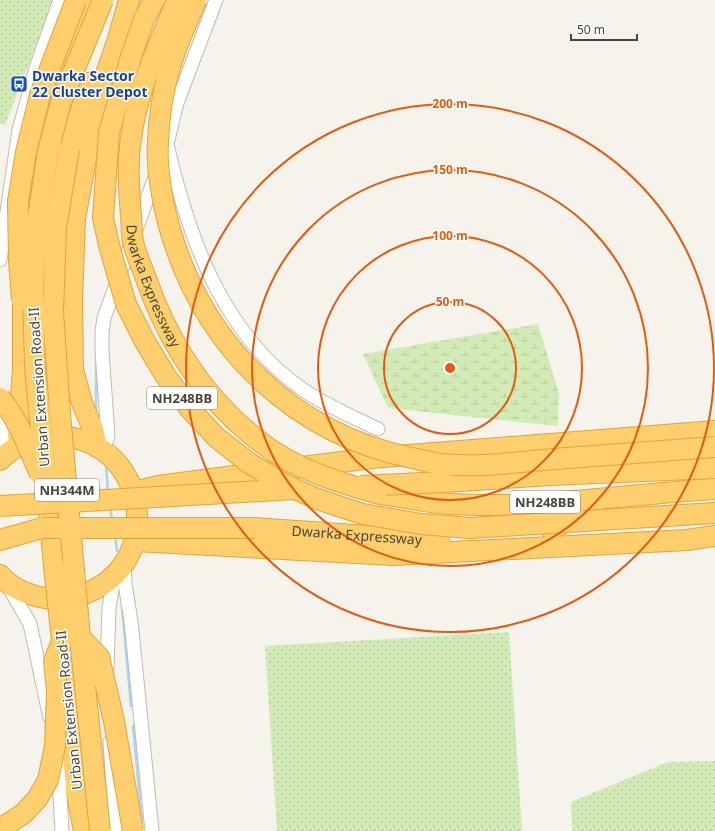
<svg xmlns="http://www.w3.org/2000/svg" width="715" height="831" font-family="'Noto Sans',sans-serif">
  <style>
    .grass { fill: url(#grass-dots) }
    .wetland { fill: url(#wetland-marsh) }
    .lines { fill: none; stroke-linecap: round; stroke-linejoin: round }
    .stream { stroke: #a9d4f2; stroke-width: 2.5 }
    .minor-casing { stroke: #c2bbae; stroke-width: 15 }
    .highway-casing { stroke: #e0a43c; stroke-width: 22 }
    .minor { stroke: #fff; stroke-width: 13 }
    .highway { stroke: #ffcf6e; stroke-width: 20 }
    .highway-bridge-casing { stroke: #e0a43c; stroke-width: 22; stroke-linecap: butt }
    .highway-bridge { stroke: #ffcf6e; stroke-width: 20 }
    .ring { fill: none; stroke: #e8590c; stroke-width: 2 }
    .labels { text-anchor: middle; stroke-width: 3; stroke-linejoin: round; paint-order: stroke }
    .shield { fill: #fff; stroke: #817c74; stroke-width: 1 }
    .shield-label { font-size: 13px; font-weight: bold; fill: #4b4439 }
    .transit-label { font-size: 14px; font-weight: bold; fill: #164399; stroke: #fff; text-anchor: start }
    .street-label { font-size: 14px; fill: #4b4439; stroke: #fff }
    .centre { fill: #e8590c; stroke: #fff; stroke-width: 2 }
    .ring-label { font-size: 12px; text-anchor: middle; font-weight: bold; fill: #e8590c; stroke: #fff; stroke-width: 3; stroke-linejoin: round; paint-order: stroke }
  </style>
  <defs>
    <pattern id="grass-dots" width="8" height="8" patternUnits="userSpaceOnUse"><rect width="8" height="8" fill="#d2eab5"/><path d="M2 2h.1M6 6h.1" fill="none" stroke="#b6ca9c" stroke-width="1.8" stroke-linecap="round"/></pattern>
    <pattern id="wetland-marsh" width="20" height="14" patternUnits="userSpaceOnUse"><rect width="20" height="14" fill="#d2eab5"/><path d="M1 5h8M5 5V1M11 12h8M15 12V8" fill="none" stroke="#b6ca9c"/></pattern>
  </defs>
  <rect width="100%" height="100%" fill="#f6f3ec"/>
  <g class="grass">
    <path d="M 0,0 L 54,0 L 5,125 L 0,123 Z"/>
    <path d="M 509,632 L 522,831 L 277,831 L 265,646 Z"/>
    <path d="M 715,761 L 715,831 L 572,831 L 571,802 L 668,762 Z"/>
  </g>
  <path class="wetland" d="M 538,324 L 559,394 L 558,426 L 388,408 L 363,354 Z"/>
  <g class="lines">
    <g class="stream">
      <path d="M 194,41 L 209,0"/>
      <path d="M 96,349 L 96,414"/>
      <path d="M 106,465 L 108,492"/>
      <path d="M 110,507 L 112,520"/>
      <path d="M 115,536 L 117,551"/>
      <path d="M 122,606 L 131,706"/>
      <path d="M 133,726 L 142,823"/>
    </g>
    <g class="minor-casing">
      <g id="minor">
        <path d="M 167,144 C 188,236 222,335 305,391 C 327,406 353,417 378,429"/>
        <path d="M 0,260 L 19,130 L 36,68 L 60,0"/>
        <path d="M 0,399 L 5,454"/>
        <path d="M 103,451 L 108,436 L 102,351 L 102,332 L 104,318 L 167,144 L 177,103 L 216,0"/>
        <path d="M 124,563 L 125,584 L 131,621 L 152,831"/>
        <path d="M 8,586 L 30,624 L 50,718"/>
        <path d="M 107,668 L 109,608 L 114,576"/>
        <path d="M 110,742 L 116,831"/>
        <path d="M 58,757 L 62,831"/>
      </g>
    </g>
    <g class="highway-casing">
      <g id="highway">
        <path d="M 69,149 L 89,83"/>
        <path d="M 26,239 C 30,196 34,153 46,112 C 58,74 72,37 87,0"/>
        <path d="M 18,436 L 23,369 L 23,283"/>
        <path d="M 97,447 L 93,429 L 82,403 L 73,370 L 72,300 L 75,219 L 96,103 L 118,39 L 129,0"/>
        <path d="M 0,460 C 13,447 30,439 48,437 C 149,427 175,577 69,598 C 46,602 15,593 0,575"/>
        <path d="M 443,482 L 550,475 L 715,468"/>
        <path d="M 47,489 L 54,566"/>
        <path d="M 134,492 L 158,486 L 371,458 L 715,431"/>
        <path d="M 376,493 C 397,496 418,501 439,503 C 530,511 624,494 715,489"/>
        <path id="s1" d="M 254,528 L 439,541"/>
        <path d="M 551,529 L 567,522 L 715,513"/>
        <path d="M 0,540 L 42,528"/>
        <path d="M 135,541 L 394,555 L 687,540 L 715,536"/>
        <path d="M 64,666 L 77,795 L 84,831"/>
      </g>
    </g>
    <use href="#minor" class="minor"/>
    <use href="#highway" class="highway"/>
    <g class="highway-bridge-casing">
      <g id="highway-bridge">
        <path d="M 154,0 L 144,19 L 130,60 L 109,132 L 103,218 L 110,249 L 126,304 L 144,340 L 165,375 L 190,409 L 217,438 L 249,463 L 284,484 L 315,498 L 338,506 L 363,514 L 421,524 L 470,528 L 567,522"/>
        <path id="s2" d="M 177,0 C 159,44 137,91 131,138 C 127,164 129,190 131,216 C 132,224 131,233 133,241 C 135,252 140,263 144,273 C 167,341 205,401 263,444 C 296,469 337,482 376,493"/>
        <path d="M 196,0 C 187,23 175,47 169,71 C 162,94 159,119 158,142 C 156,170 162,199 169,226 C 202,344 291,433 412,458 C 422,460 432,463 442,464 C 480,468 517,462 554,459 C 608,455 661,451 715,447"/>
        <path d="M 69,149 L 56,228 L 53,312 L 60,414 L 80,637 L 100,831"/>
        <path d="M 22,300 L 19,260 L 18,201 L 26,152 L 40,95 L 76,0"/>
        <path d="M 0,398 C 19,420 28,448 40,474"/>
        <path d="M 361,486 L 443,482"/>
        <path d="M 47,489 L 35,368 L 33,289 L 37,224 L 48,151 L 61,102 L 103,0"/>
        <path d="M 0,506 L 295,489"/>
        <path d="M 42,528 L 254,528"/>
        <path d="M 80,637 L 99,657 L 114,721 L 133,831"/>
        <path d="M 0,829 L 23,814 L 37,799 L 48,780 L 55,746 L 57,691 L 54,661 L 62,641 L 54,566"/>
      </g>
    </g>
    <use href="#highway-bridge" class="highway-bridge"/>
  </g>
  <g class="ring">
    <circle cx="450" cy="368" r="66"/>
    <circle cx="450" cy="368" r="132"/>
    <circle cx="450" cy="368" r="198"/>
    <circle cx="450" cy="368" r="264"/>
  </g>
  <defs>
    <g id="bus-square" transform="scale(0.9)"><rect x="-9" y="-9" width="18" height="18" rx="4" fill="#1a4fb4" stroke="#fff"/><path d="M-5-6H5V4H4V6H2V4H-2V6H-4V4H-5ZM-3.5-4V0h7V-4ZM-3.5 1.2v1.5H-2V1.2ZM2 1.2v1.5H3.5V1.2Z" fill="#fff"/></g>
  </defs>
  <g fill-rule="evenodd">
    <use href="#bus-square" x="19" y="84"/>
  </g>
  <g class="labels">
    <g class="shield">
      <rect x="147" y="387" width="70" height="22" rx="3"/>
      <rect x="35" y="479" width="64" height="22" rx="3"/>
      <rect x="510" y="491" width="70" height="22" rx="3"/>
    </g>
    <g class="shield-label">
      <text x="182" y="403">NH248BB</text>
      <text x="67" y="495">NH344M</text>
      <text x="545" y="507">NH248BB</text>
    </g>
    <g class="transit-label">
      <text x="32" y="81">Dwarka Sector<tspan x="32" dy="16">22 Cluster Depot</tspan></text>
    </g>
    <g class="street-label">
      <text dy="5" stroke="none"><textPath href="#s2" startOffset="298">Dwarka Expressway</textPath></text>
      <text transform="translate(39 387) rotate(-94)" y="5">Urban Extension Road-II</text>
      <text dy="5" stroke="none"><textPath href="#s1" startOffset="103">Dwarka Expressway</textPath></text>
      <text transform="translate(69 710) rotate(-96)" y="5">Urban Extension Road-II</text>
    </g>
  </g>
  <circle cx="450" cy="368" r="6" class="centre"/>
  <g class="ring-label">
    <text x="450" y="108">200 m</text>
    <text x="450" y="174">150 m</text>
    <text x="450" y="240">100 m</text>
    <text x="450" y="306">50 m</text>
  </g>
  <path d="M571 34v6h66v-6" fill="none" stroke="#4b4439" stroke-width="2"/>
  <text x="577" y="34" font-size="12" fill="#4b4439" stroke="#ffffff" stroke-width="3" paint-order="stroke">50 m</text>
</svg>
